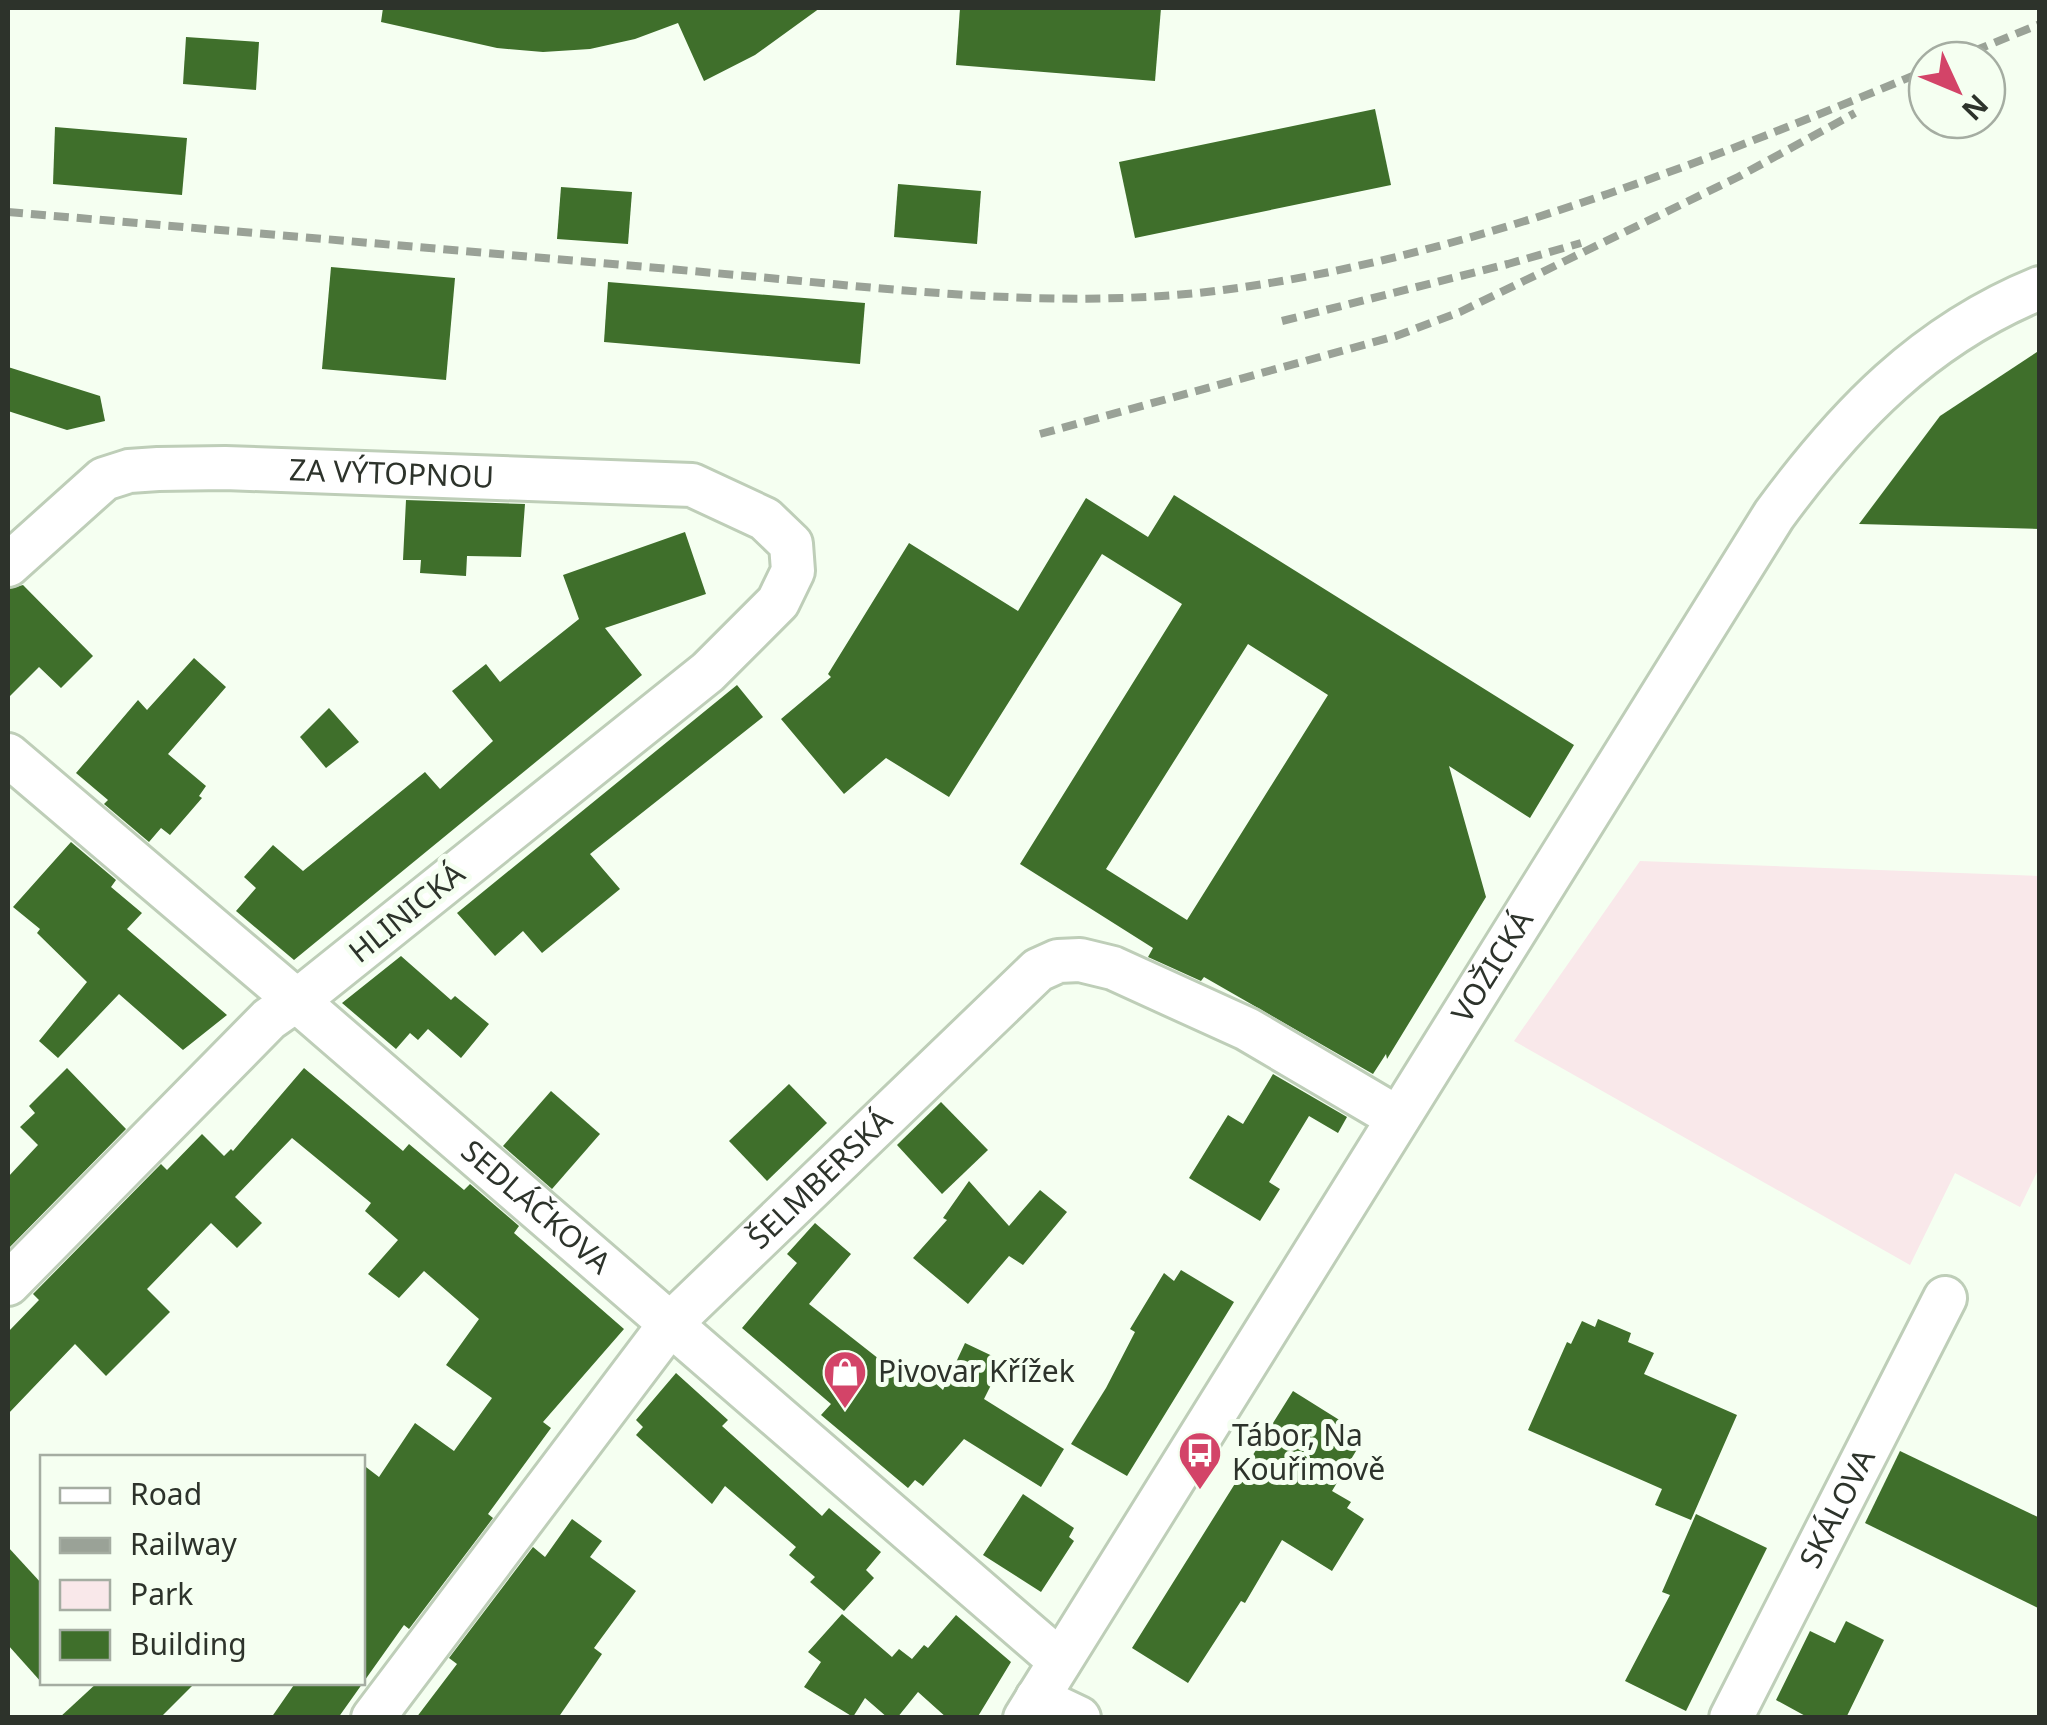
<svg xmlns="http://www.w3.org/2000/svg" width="2047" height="1725" font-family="'Noto Sans',sans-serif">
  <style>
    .green { fill: #f9e8ea }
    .building { fill: #3f6f2b; fill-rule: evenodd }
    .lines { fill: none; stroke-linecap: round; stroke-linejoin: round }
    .street-casing { stroke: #beceb8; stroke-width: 48 }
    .street { stroke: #fff; stroke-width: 42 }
    .rail { stroke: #9aa297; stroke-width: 8; stroke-dasharray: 15 8; stroke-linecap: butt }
    .labels { text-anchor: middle; stroke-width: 10; stroke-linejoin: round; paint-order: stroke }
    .street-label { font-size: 30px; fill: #2d332b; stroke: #f5fff1 }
    .poi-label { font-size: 30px; fill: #2d332b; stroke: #f5fff1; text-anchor: start }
  </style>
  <rect width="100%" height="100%" fill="#f5fff1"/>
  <path class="green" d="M 1640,861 L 2039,876 L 2039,1168 L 2020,1207 L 1955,1173 L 1910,1265 L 1514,1041 Z"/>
  <g class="building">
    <path d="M 383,8 L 820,8 L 755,55 L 704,81 L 678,23 L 635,39 L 590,49 L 543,52 L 497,48 L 381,22 Z"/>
    <path d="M 960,8 L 1161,8 L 1155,81 L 956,65 Z"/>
    <path d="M 186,37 L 259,42 L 256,90 L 183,84 Z"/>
    <path d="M 1375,109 L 1391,185 L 1135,238 L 1119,162 Z"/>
    <path d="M 55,127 L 187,138 L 182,195 L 53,184 Z"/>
    <path d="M 898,184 L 981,191 L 977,244 L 894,237 Z"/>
    <path d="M 561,187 L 632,192 L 628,244 L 557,239 Z"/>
    <path d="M 331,267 L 455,278 L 446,380 L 322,369 Z"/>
    <path d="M 608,282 L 865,303 L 860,364 L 604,342 Z"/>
    <path d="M 2040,350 L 2040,529 L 1859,524 L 1940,416 Z"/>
    <path d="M 8,367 L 100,396 L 105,421 L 67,430 L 8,411 Z"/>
    <path d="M 1174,495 L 1574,745 L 1530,818 L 1449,766 L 1486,897 L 1387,1059 L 1386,1054 L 1373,1074 L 1204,977 L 1201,981 L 1148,957 L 1153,948 L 1020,864 L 1182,604 L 1102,554 L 949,797 L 886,758 L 844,794 L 781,719 L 831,677 L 828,674 L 909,543 L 1018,611 L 1086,498 L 1148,537 ZM 1248,644 L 1328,695 L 1187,920 L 1106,869 Z"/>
    <path d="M 406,500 L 525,504 L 521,557 L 467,556 L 466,576 L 420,573 L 421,560 L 403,560 Z"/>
    <path d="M 685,532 L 706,594 L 605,628 L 642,675 L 294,960 L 236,911 L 256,888 L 244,877 L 273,845 L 303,871 L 425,772 L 440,789 L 493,741 L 452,691 L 486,664 L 500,682 L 579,619 L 563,575 Z"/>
    <path d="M 23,585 L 93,656 L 61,688 L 39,667 L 8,698 L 8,589 Z"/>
    <path d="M 194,658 L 226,687 L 168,754 L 206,786 L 199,796 L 202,798 L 170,835 L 161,828 L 149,842 L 104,804 L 108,800 L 76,773 L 138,700 L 147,710 Z"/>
    <path d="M 737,685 L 763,717 L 590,854 L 620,889 L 542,953 L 523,931 L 495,956 L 457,913 Z"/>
    <path d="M 329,708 L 359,742 L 326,768 L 300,737 Z"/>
    <path d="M 71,842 L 116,880 L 111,887 L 142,913 L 127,929 L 227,1015 L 183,1050 L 119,994 L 58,1058 L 39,1041 L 87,982 L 37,933 L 40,929 L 13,907 Z"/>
    <path d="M 401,956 L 451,1000 L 455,996 L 489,1024 L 461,1058 L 428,1029 L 418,1040 L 410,1033 L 396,1049 L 342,1003 Z"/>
    <path d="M 67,1068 L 126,1129 L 8,1249 L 8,1177 L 38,1145 L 20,1127 L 35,1113 L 29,1106 Z"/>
    <path d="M 304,1068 L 403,1151 L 409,1144 L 464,1190 L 470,1184 L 519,1226 L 514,1233 L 624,1329 L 543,1422 L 551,1428 L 488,1514 L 493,1518 L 409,1629 L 404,1625 L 338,1718 L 271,1718 L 296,1682 L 362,1682 L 362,1464 L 379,1477 L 415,1423 L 454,1451 L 492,1398 L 446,1365 L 479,1319 L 424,1271 L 399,1298 L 368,1274 L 398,1240 L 365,1211 L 371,1203 L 292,1138 L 235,1197 L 262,1223 L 237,1248 L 211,1223 L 147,1289 L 170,1312 L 106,1376 L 75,1344 L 8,1414 L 8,1332 L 39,1300 L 33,1294 L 161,1164 L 167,1170 L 202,1134 L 224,1156 L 231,1149 L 233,1151 Z"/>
    <path d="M 1273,1074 L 1347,1117 L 1338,1133 L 1309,1116 L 1269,1182 L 1280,1189 L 1260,1221 L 1189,1178 L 1228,1115 L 1243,1124 Z"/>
    <path d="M 789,1084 L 827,1123 L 767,1181 L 729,1141 Z"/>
    <path d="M 551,1091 L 600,1134 L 552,1189 L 503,1146 Z"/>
    <path d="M 941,1102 L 988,1150 L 942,1194 L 897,1145 Z"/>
    <path d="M 969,1181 L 1009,1226 L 1040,1190 L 1067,1212 L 1023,1265 L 1009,1256 L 968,1304 L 913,1258 L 947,1220 L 943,1218 Z"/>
    <path d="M 815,1223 L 851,1254 L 809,1304 L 907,1381 L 918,1368 L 943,1390 L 965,1343 L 1003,1361 L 984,1399 L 1064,1449 L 1041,1487 L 964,1439 L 923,1486 L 915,1480 L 908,1488 L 821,1415 L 831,1404 L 742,1328 L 797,1263 L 787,1254 Z"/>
    <path d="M 1181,1270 L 1234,1302 L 1127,1476 L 1071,1444 L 1106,1388 L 1135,1332 L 1130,1329 L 1164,1273 L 1174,1281 Z"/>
    <path d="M 1598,1319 L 1631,1333 L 1628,1342 L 1654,1353 L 1644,1374 L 1737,1415 L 1691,1520 L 1655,1505 L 1662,1489 L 1528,1430 L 1567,1342 L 1571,1344 L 1582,1321 L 1595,1327 Z"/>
    <path d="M 676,1373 L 728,1420 L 722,1426 L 822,1516 L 829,1508 L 881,1552 L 866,1570 L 874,1578 L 844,1611 L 810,1582 L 815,1577 L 789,1555 L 796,1547 L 725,1486 L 712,1504 L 636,1435 L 643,1427 L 636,1420 Z"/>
    <path d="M 1293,1391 L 1365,1436 L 1332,1491 L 1351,1502 L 1347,1508 L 1364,1519 L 1332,1571 L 1282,1540 L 1245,1603 L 1241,1601 L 1188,1683 L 1132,1648 Z"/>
    <path d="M 1900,1451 L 2040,1518 L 2040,1609 L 1865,1523 Z"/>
    <path d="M 1023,1494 L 1074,1528 L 1069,1537 L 1074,1541 L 1041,1592 L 983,1555 Z"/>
    <path d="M 1696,1514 L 1767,1548 L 1686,1711 L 1625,1681 L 1670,1595 L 1662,1592 Z"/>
    <path d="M 572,1519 L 602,1541 L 590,1557 L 636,1591 L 594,1648 L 602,1654 L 558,1718 L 416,1718 L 457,1664 L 449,1658 L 533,1547 L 545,1557 Z"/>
    <path d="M 8,1547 L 42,1584 L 42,1683 L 8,1645 Z"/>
    <path d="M 842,1614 L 892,1657 L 899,1649 L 912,1659 L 924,1645 L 928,1648 L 956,1615 L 1011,1662 L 977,1718 L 947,1718 L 918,1692 L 897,1718 L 888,1718 L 865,1698 L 853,1717 L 804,1687 L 821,1662 L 808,1652 Z"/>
    <path d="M 1846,1621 L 1884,1640 L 1846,1718 L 1809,1718 L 1776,1700 L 1810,1631 L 1835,1643 Z"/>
    <path d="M 98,1682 L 196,1682 L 160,1718 L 59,1718 Z"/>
  </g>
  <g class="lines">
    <g class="street-casing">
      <g id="street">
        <path id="s1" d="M 8,565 L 104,479 L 129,471 L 158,469 L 225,468 L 692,485 L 765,519 L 791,544 L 793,571 L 778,602 L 708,672 L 312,989 L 269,1019 L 8,1284"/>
        <path id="s2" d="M 8,755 L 296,1000 L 1060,1661"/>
        <path d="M 1037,1698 L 1079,1718"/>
        <path id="s3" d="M 373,1718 L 670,1324 L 1038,970 L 1058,961 L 1080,960 L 1113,968 L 1247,1029 L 1398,1118"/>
        <path id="s4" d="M 1025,1718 L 1774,515 C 1846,417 1924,335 2040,288"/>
        <path id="s5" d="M 1731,1718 L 1945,1298"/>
      </g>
    </g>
    <use href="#street" class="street"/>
    <g class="rail">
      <path d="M 1952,60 L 2040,24"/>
      <path d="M 8,212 C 243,232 478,252 714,273 C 877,287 1051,311 1215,291 C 1456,261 1703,163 1927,70"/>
      <path d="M 1282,321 L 1508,264 L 1581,243"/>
      <path d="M 1040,434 L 1396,336 L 1460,312 L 1738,177 L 1855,113"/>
    </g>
  </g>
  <defs>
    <g id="shop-pin" transform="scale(2.25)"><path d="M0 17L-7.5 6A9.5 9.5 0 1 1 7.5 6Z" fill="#d34468" stroke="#f5fff1"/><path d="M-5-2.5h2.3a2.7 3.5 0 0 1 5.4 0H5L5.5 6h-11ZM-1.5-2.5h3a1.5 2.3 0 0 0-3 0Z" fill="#fff"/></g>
    <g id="bus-pin" transform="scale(2.25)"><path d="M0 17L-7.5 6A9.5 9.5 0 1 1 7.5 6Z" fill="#d34468" stroke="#f5fff1"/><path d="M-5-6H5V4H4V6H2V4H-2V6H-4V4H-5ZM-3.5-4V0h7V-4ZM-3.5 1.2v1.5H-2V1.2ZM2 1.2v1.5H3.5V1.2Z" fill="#fff"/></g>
  </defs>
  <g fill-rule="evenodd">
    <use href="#shop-pin" x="845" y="1372"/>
    <use href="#bus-pin" x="1200" y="1453"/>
  </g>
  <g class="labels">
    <g class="street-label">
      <text dy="10" stroke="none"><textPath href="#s1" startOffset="418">ZA VÝTOPNOU</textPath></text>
      <text transform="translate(407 913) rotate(-39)" y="10">HLINICKÁ</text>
      <text dy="10" stroke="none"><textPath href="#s4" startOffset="885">VOŽICKÁ</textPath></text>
      <text dy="10" stroke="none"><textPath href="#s3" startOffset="702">ŠELMBERSKÁ</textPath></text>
      <text dy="10" stroke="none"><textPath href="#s2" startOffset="695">SEDLÁČKOVA</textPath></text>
      <text dy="10" stroke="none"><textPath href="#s5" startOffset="235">SKÁLOVA</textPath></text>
    </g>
    <g class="poi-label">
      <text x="878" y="1382">Pivovar Křížek</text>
      <text x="1232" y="1446">Tábor, Na<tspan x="1232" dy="34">Kouřimově</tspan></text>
    </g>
  </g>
  <rect width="2047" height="1725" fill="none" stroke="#2d332b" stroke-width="20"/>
  <rect x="40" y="1455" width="325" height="230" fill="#f5fff1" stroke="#a5ada2" stroke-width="2.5"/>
  <rect x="60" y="1488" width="50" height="15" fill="#ffffff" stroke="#a5ada2" stroke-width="2.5"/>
  <text x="130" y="1505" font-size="30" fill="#2d332b">Road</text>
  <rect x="60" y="1538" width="50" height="15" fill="#9aa297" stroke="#a5ada2" stroke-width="2.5"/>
  <text x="130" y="1555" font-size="30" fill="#2d332b">Railway</text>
  <rect x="60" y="1580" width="50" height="30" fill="#f9e8ea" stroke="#a5ada2" stroke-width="2.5"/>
  <text x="130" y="1605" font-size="30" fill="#2d332b">Park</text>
  <rect x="60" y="1630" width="50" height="30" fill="#3f6f2b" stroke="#a5ada2" stroke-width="2.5"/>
  <text x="130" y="1655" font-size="30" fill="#2d332b">Building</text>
  <g transform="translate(1957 90) rotate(134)"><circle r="48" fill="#f5fff1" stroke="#a5ada2" stroke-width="2.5"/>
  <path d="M0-8L18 38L0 25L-18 38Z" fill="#d34468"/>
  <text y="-15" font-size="28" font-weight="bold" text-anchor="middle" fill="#2d332b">N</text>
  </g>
</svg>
